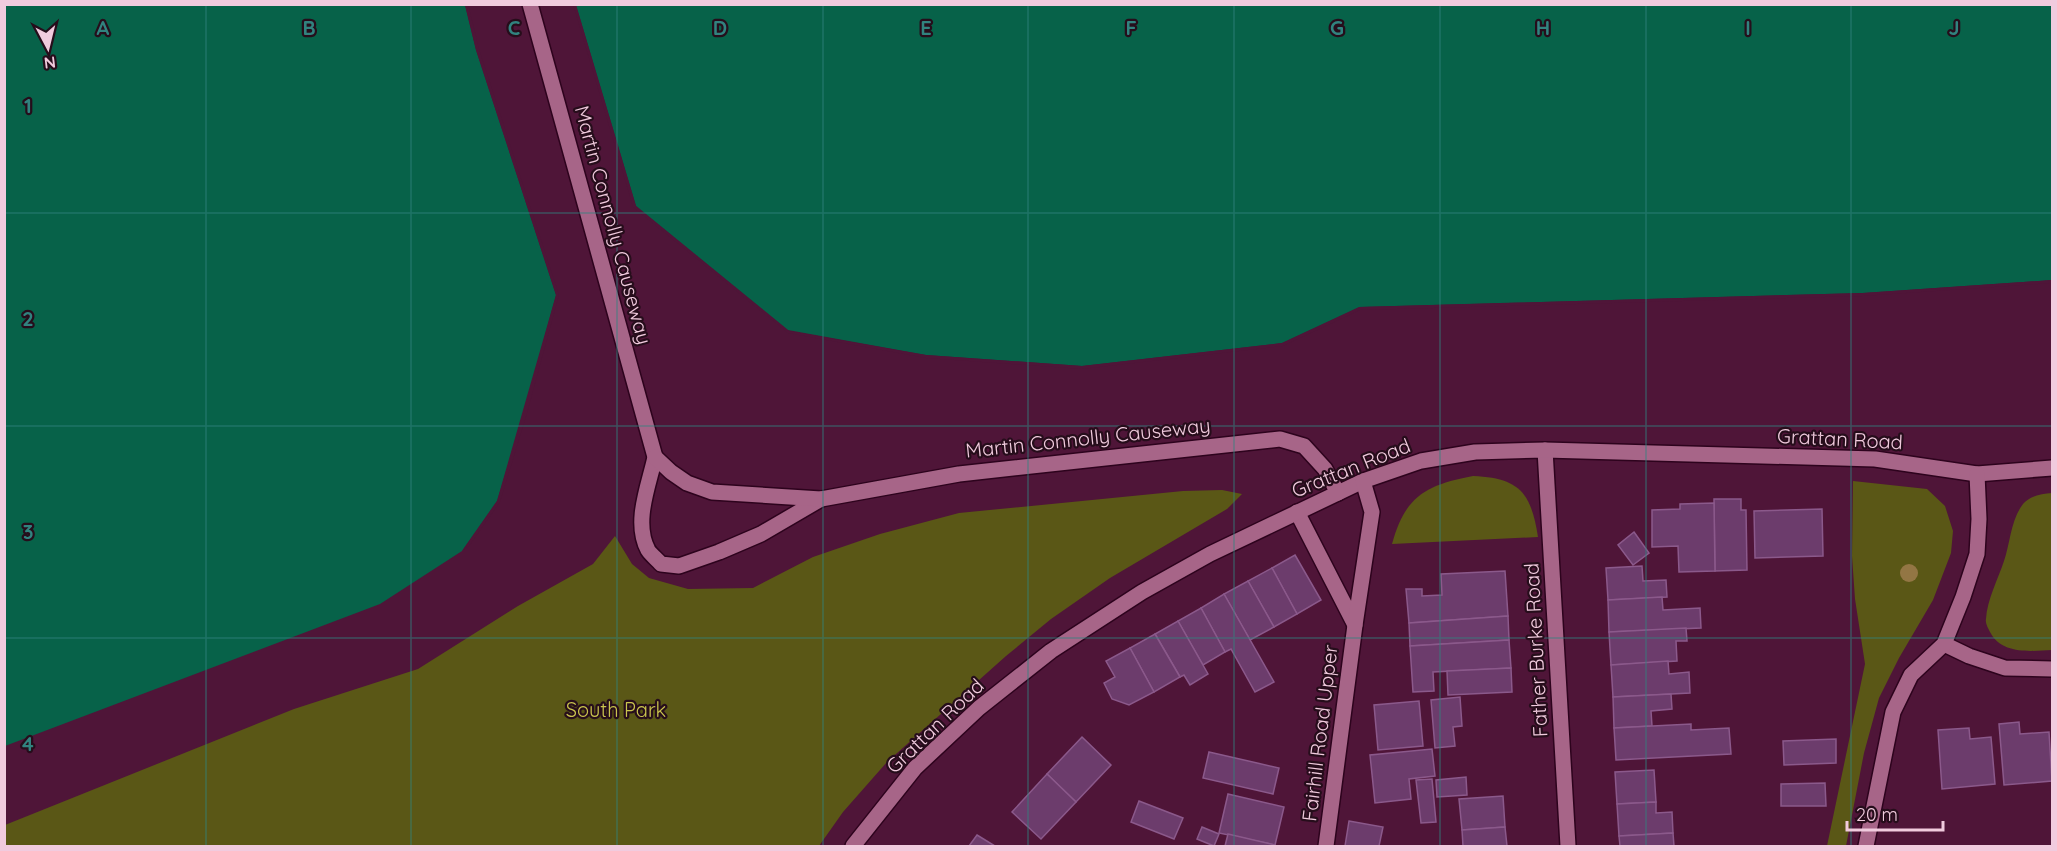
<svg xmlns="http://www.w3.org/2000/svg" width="2057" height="851" font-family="Quicksand,sans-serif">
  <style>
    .green { fill: #5a5716 }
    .water { fill: #076249 }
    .pier { fill: #4f1538 }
    .building { fill: #6c3c6c; stroke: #8b598b; stroke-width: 1.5 }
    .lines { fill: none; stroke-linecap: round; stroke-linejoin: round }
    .minor-casing { stroke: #2d031d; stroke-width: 18 }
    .minor { stroke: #a76588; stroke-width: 15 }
    .tree { fill: #937644 }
    .grid { fill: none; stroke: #31837f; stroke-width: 1.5; stroke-opacity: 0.55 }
    .labels { text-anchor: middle; stroke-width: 4.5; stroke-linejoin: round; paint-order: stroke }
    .street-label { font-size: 20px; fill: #f1cbde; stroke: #260d1b }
    .park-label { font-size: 20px; fill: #cac54e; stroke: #260d1b }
    .grid-label { font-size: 20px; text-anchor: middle; font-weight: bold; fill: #31837f; stroke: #260d1b; stroke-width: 4.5; stroke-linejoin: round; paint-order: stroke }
  </style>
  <rect width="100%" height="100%" fill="#4f1538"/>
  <g class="green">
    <path d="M 1473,476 C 1519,478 1531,492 1538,537 L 1392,544 C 1405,496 1426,485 1473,476 Z"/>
    <path d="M 1853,481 L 1927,489 L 1945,506 L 1953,531 L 1951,553 L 1933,600 L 1899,658 L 1879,698 L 1864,753 L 1846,846 L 1827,846 L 1865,664 L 1855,599 L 1852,556 Z"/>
    <path d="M 1222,490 L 1242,494 L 1227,509 L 1110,578 L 1051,619 L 1006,656 L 887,762 L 843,812 L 819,846 L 5,846 L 5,825 L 294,709 L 418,669 L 518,606 L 593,564 L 615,536 L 632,564 L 649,578 L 688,589 L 753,588 L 813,557 L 880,534 L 959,513 L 1183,491 Z"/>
    <path d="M 2052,493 L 2052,650 C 2031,651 2002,655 1990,632 C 1988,628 1985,623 1986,619 C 1987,600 1998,579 2004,561 C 2010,544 2011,519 2023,504 C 2031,495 2042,494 2052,493 Z"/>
  </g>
  <g class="water">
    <path d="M 5,5 L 465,5 L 476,50 L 556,295 L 524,412 L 497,501 L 462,551 L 380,604 L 5,746 Z"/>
    <path d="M 576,5 L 2052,5 L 2052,280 L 1863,293 L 1360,307 L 1282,343 L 1082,366 L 926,355 L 788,330 L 636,206 Z"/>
  </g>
  <g class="pier">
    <path d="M 573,4 L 576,5 L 636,206 L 789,331 L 926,355 L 1082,366 L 1282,343 L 1359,307 L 1863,293 L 2052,280 L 2052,283 L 1863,296 L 1360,310 L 1283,346 L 1082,369 L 926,358 L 788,333 L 633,207 Z"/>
    <path d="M 465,5 L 468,4 L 479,49 L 559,295 L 527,413 L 500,502 L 469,546 L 462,551 L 497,501 L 556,295 L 476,50 Z"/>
  </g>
  <g class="building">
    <path d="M 1714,499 L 1741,499 L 1741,510 L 1746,510 L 1747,570 L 1715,571 Z"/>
    <path d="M 1714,503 L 1715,571 L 1679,572 L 1678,546 L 1652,547 L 1652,510 L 1680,509 L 1680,504 Z"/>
    <path d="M 1822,509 L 1823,556 L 1755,558 L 1754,511 Z"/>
    <path d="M 1634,532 L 1649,553 L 1633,565 L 1618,545 Z"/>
    <path d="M 1295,555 L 1321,600 L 1297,614 L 1272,568 Z"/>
    <path d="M 1642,566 L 1643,581 L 1666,580 L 1667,597 L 1608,600 L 1606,568 Z"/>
    <path d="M 1272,568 L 1297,614 L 1274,627 L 1248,581 Z"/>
    <path d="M 1505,571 L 1508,616 L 1409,623 L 1406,589 L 1422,589 L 1422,596 L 1442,595 L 1441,574 Z"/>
    <path d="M 1248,581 L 1274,627 L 1250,640 L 1224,594 Z"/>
    <path d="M 1224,594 L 1274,682 L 1255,692 L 1231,649 L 1225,652 L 1201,608 Z"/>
    <path d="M 1662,597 L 1663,610 L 1700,608 L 1701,628 L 1609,632 L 1608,600 Z"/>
    <path d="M 1201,608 L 1225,652 L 1203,665 L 1178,621 Z"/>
    <path d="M 1508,616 L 1509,640 L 1410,646 L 1409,623 Z"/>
    <path d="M 1178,621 L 1208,674 L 1190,685 L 1184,675 L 1180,677 L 1155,634 Z"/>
    <path d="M 1686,628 L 1687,641 L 1676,641 L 1677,661 L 1611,665 L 1609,632 Z"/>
    <path d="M 1155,634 L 1180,677 L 1154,692 L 1130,648 Z"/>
    <path d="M 1509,640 L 1511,668 L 1433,672 L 1434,691 L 1413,692 L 1410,646 Z"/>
    <path d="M 1130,648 L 1154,692 L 1129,705 L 1112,699 L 1104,683 L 1115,677 L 1106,661 Z"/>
    <path d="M 1668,661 L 1669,674 L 1689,672 L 1690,693 L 1613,697 L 1611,665 Z"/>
    <path d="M 1511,668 L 1512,692 L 1448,695 L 1447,671 Z"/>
    <path d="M 1671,694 L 1672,709 L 1651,711 L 1652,726 L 1614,728 L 1613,697 Z"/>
    <path d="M 1460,697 L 1462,726 L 1453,727 L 1455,746 L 1435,748 L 1431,700 Z"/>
    <path d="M 1419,701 L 1423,746 L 1378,750 L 1374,705 Z"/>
    <path d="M 2019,722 L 2020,734 L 2049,732 L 2052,781 L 2004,785 L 1999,724 Z"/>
    <path d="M 1691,724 L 1691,730 L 1729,728 L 1731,754 L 1616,760 L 1614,728 Z"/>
    <path d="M 1969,728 L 1970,739 L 1991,737 L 1995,784 L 1942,789 L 1938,730 Z"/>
    <path d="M 1082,737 L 1111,765 L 1076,802 L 1047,774 Z"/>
    <path d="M 1836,739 L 1836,763 L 1784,765 L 1783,741 Z"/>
    <path d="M 1432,749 L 1435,776 L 1409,779 L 1411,799 L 1375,803 L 1370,755 Z"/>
    <path d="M 1209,752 L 1279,768 L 1273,794 L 1203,778 Z"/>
    <path d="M 1654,770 L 1656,802 L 1617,804 L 1615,772 Z"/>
    <path d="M 1047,774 L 1076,802 L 1041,839 L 1012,812 Z"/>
    <path d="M 1466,777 L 1467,795 L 1437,797 L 1436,780 Z"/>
    <path d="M 1432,779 L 1436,822 L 1421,823 L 1416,780 Z"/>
    <path d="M 1825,783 L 1826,806 L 1781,806 L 1781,784 Z"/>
    <path d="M 1228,794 L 1284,807 L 1275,845 L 1219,833 Z"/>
    <path d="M 1503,796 L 1505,827 L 1462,830 L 1459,799 Z"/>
    <path d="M 1139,801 L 1183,818 L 1174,839 L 1131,822 Z"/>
    <path d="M 1656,802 L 1656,813 L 1672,812 L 1673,833 L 1619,836 L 1617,804 Z"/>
    <path d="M 1349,821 L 1383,827 L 1379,846 L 1345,846 Z"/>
    <path d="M 1202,827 L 1219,834 L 1214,846 L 1197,839 Z"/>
    <path d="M 1505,827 L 1507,846 L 1463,846 L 1462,830 Z"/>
    <path d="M 1673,833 L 1674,846 L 1620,846 L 1619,836 Z"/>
    <path d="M 1228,834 L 1275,845 L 1275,846 L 1225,846 Z"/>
    <path d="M 977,835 L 995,846 L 969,846 Z"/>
  </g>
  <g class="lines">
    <g class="minor-casing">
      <g id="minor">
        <path d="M 530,4 L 655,457 C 649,485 633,522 648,550 C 651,555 657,559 661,564 L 679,566 L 719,552 L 761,534 L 821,499"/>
        <path d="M 1545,450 L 1568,846"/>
        <path d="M 655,457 L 671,472 L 687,483 L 712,492 L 821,499 L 959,474 L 1280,439 L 1304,446 L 1325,469 L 1338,493"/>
        <path d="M 1297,512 L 1355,625"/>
        <path d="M 1944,644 L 1969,656 L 2005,668 L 2052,669"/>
        <path d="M 853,846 L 915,768 L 979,708 L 1051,651 L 1142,592 L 1210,554 L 1363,481 L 1421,461 L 1475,452 L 1545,450 L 1875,459 L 1977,474 L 2052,468"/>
        <path d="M 1326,846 L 1355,625 L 1372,512 L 1363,481"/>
        <path d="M 1866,846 L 1893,712 L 1911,675 L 1944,644 L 1963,597 L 1977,554 L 1979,519 L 1977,474"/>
      </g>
    </g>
    <use href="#minor" class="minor"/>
  </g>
  <circle class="tree" cx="1909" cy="573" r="9"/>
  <path class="grid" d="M 206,4 L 206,846M 411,4 L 411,846M 617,4 L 617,846M 823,4 L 823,846M 1028,4 L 1028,846M 1234,4 L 1234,846M 1440,4 L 1440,846M 1646,4 L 1646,846M 1851,4 L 1851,846M 4,213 L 2052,213M 4,426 L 2052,426M 4,638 L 2052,638"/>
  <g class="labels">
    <g class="street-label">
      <text transform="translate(613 225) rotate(75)" y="7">Martin Connolly Causeway</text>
      <text transform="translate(1088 438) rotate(-6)" y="7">Martin Connolly Causeway</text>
      <text transform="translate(1840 439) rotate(3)" y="7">Grattan Road</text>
      <text transform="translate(1351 468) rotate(-22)" y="7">Grattan Road</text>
      <text transform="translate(1536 650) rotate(-93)" y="7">Father Burke Road</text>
      <text transform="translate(935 726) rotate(-44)" y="7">Grattan Road</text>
      <text transform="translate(1320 733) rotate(-83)" y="7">Fairhill Road Upper</text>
    </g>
    <g class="park-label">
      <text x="616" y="717">South Park</text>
    </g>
  </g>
  <g class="grid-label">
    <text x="103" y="35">A</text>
    <text x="309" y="35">B</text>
    <text x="514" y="35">C</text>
    <text x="720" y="35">D</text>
    <text x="926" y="35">E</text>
    <text x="1131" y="35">F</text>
    <text x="1337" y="35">G</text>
    <text x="1543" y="35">H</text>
    <text x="1748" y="35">I</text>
    <text x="1954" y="35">J</text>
    <text x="28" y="113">1</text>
    <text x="28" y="326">2</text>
    <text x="28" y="539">3</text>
    <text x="28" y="751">4</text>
  </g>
  <rect width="2057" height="851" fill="none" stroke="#f1cbde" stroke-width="12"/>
  <g transform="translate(48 48) rotate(173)" stroke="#260d1b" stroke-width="4.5" paint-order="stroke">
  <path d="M0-4.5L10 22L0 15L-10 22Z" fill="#f1cbde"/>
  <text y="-9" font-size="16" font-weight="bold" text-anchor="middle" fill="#f1cbde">N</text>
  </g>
  <path d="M1847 821v9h96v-9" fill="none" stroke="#f1cbde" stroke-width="3"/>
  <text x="1856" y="821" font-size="18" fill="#f1cbde" stroke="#260d1b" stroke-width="4.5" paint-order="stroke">20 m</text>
</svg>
